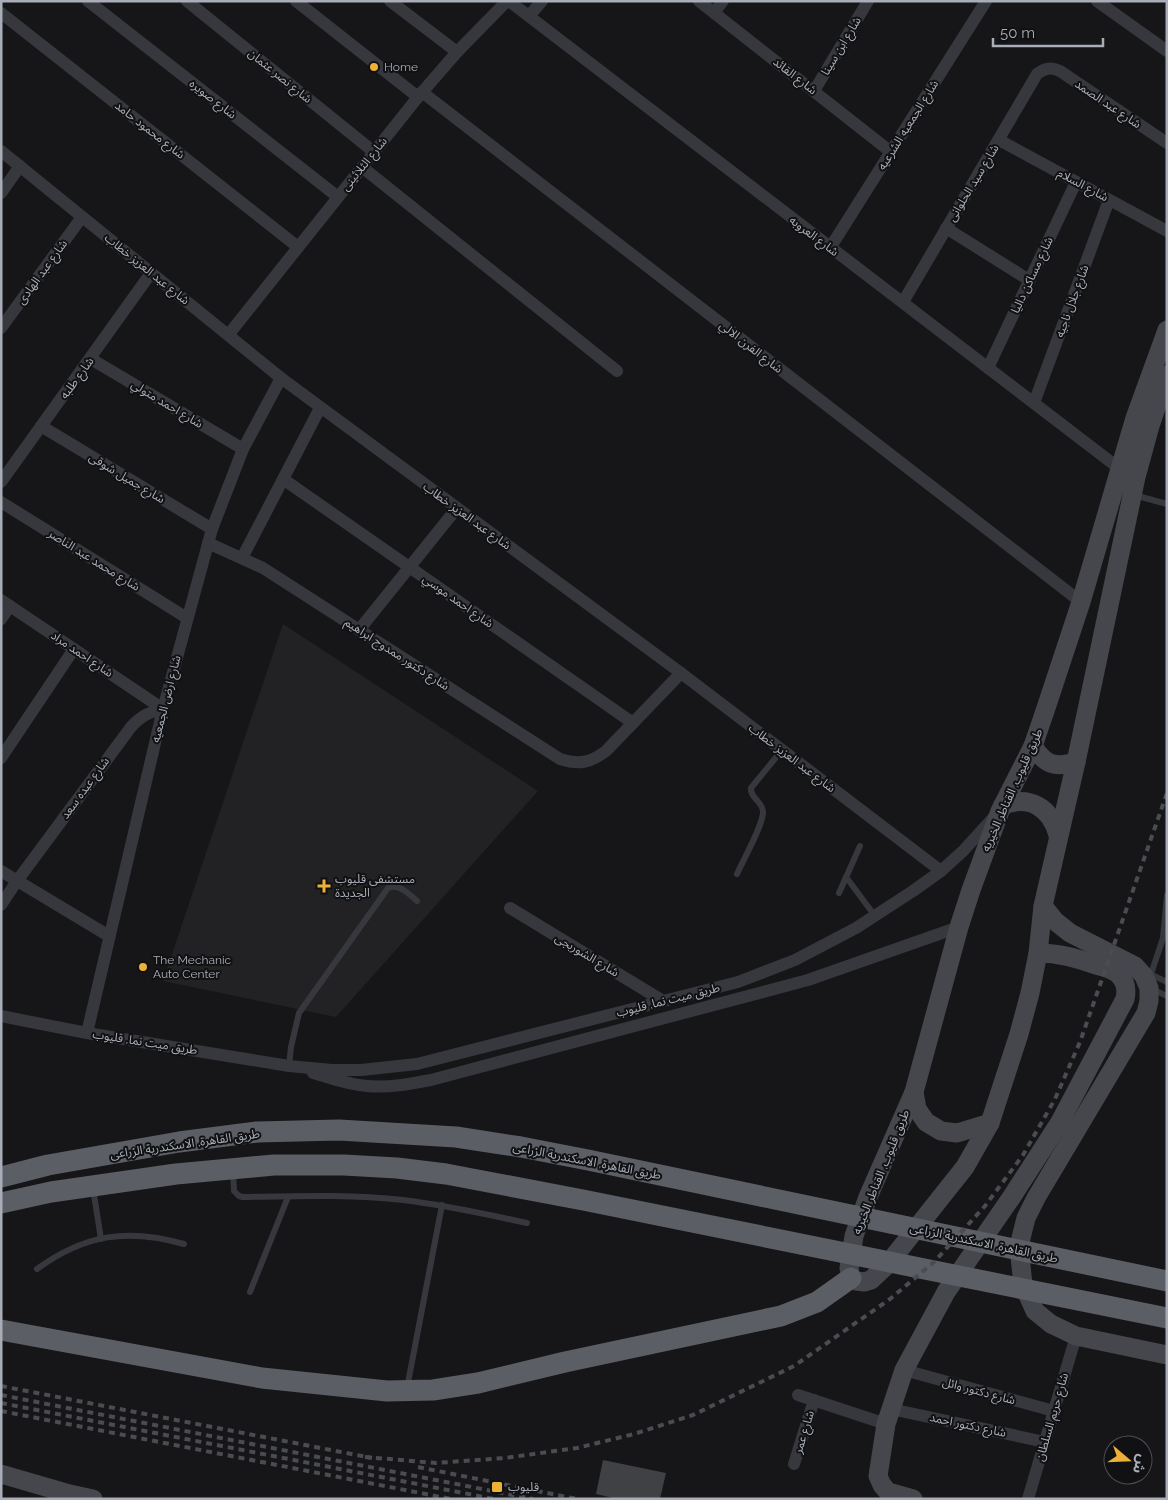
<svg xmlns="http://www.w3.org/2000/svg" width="1168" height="1500" font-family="Raleway,'Noto Sans Arabic',sans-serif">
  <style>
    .built { fill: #222225 }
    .building { fill: #404145 }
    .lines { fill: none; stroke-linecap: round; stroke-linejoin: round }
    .service { stroke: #37383d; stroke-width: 6 }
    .minor { stroke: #37383d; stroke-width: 12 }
    .secondary { stroke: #45474d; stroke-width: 19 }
    .trunk { stroke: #5b5e65; stroke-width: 21 }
    .rail { stroke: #4a4c52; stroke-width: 4; stroke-dasharray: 6 5; stroke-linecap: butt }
    .poi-dot { fill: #edb138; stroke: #111113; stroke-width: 2 }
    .labels { text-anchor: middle; stroke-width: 4; stroke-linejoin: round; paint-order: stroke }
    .street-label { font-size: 12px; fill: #a8adb7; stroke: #111113 }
    .poi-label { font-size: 12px; fill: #a8adb7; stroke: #111113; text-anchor: start }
  </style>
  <rect width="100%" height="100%" fill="#161618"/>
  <path class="built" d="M 283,624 L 538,791 L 336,1017 L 163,981 Z"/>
  <path class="building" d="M 603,1460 L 666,1473 L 660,1499 L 617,1499 L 596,1494 Z"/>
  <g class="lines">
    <g class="service">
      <path d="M 1134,495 L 1167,504"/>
      <path d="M 737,874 C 743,860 764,824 763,811 C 762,801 750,798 751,788 L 782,750"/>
      <path d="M 846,877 L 875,916"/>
      <path d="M 839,893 L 860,846"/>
      <path d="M 1148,973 L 1167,982"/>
      <path d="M 1151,974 L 1163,938 L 1167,895"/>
      <path d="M 1152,989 L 1167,996"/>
      <path d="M 289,1066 L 291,1047 L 299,1013 L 388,888 C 399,883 409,894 417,901"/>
      <path d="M 233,1172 L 234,1191 L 239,1196 L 243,1197 C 296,1196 351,1194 403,1200 C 445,1205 486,1214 527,1223"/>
      <path d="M 93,1188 L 101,1239"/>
      <path d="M 37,1269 C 85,1234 128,1228 184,1244"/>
      <path d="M 250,1292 L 288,1197"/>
      <path d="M 407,1388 L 442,1205"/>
    </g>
    <g class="minor">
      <path d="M 88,1 L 338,197"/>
      <path d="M 187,1 L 374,152"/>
      <path d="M 296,1 L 418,97"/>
      <path d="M 390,1 L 457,52"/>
      <path d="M 509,1 L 1120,469"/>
      <path d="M 699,1 L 891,152"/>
      <path d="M 1097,1 L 1167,51"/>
      <path d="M 1,13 L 298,247"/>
      <path d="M 714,13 L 723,1"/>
      <path d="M 529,16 L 542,1"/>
      <path d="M 814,91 L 868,1"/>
      <path d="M 422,92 L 1081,602"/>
      <path d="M 999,140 L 1167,231"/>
      <path d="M 1,151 L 281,378 L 681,673 L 941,871"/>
      <path d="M 362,167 L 617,371"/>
      <path d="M 1,193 L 20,166"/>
      <path d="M 946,228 L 1029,280"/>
      <path d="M 830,248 L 986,1"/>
      <path d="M 903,302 L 1037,74 C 1045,68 1051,67 1060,71 L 1167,143"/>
      <path d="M 1,328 L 82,217"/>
      <path d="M 229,334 L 418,97 L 457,52 L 507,1"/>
      <path d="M 91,359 L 243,449"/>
      <path d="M 988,368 L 1076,182"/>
      <path d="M 1034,403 L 1109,200"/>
      <path d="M 41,426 L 212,529"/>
      <path d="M 283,479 L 633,723"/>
      <path d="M 1,482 L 151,273"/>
      <path d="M 1,502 L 187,618"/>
      <path d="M 208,543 L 263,568 L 560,759 C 579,765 590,763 606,751 L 681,673"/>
      <path d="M 242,558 L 320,408"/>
      <path d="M 1,600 L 163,709"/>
      <path d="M 1,619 L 10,606"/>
      <path d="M 359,630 L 457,508"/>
      <path d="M 1,758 L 74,649"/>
      <path d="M 1,871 L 109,936"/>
      <path d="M 1,905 L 17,881 L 131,727 C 141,716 149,712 163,709"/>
      <path d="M 510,908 L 663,1001"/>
      <path d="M 1,1016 L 87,1033 L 289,1066 L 332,1070 L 361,1070 L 417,1064 L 738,982 L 795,960 L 856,928 L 913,891 L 941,871 L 963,851 L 994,817"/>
      <path d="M 87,1033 L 163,709 L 212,529 L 243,449 L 281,378"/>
      <path d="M 313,1073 C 330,1078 349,1085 367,1086 C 389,1088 410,1084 431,1080 L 808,980 L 959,927"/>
      <path d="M 904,1370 L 1054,1411"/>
      <path d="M 798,1395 L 886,1424"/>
      <path d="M 891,1409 L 1045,1442"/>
      <path d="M 794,1464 L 814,1400"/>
      <path d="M 1028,1499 L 1076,1336"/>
    </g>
    <g class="secondary">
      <path d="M 1167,330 L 1135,418 L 1081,602 L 1047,705 L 1033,746 L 1000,811 L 971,890 L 959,927 L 914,1092 L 868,1197 L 854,1236 L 849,1268 L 851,1278 L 856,1281 L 864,1282 L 871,1280 L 888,1264 L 965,1167 L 990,1123 L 1019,1034 L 1030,993 L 1038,953 L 1043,906 L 1076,762 L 1136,477 L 1150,426 L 1167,375"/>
      <path d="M 1033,746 C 1045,765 1055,768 1076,762"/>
      <path d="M 1003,805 C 1030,795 1051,808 1058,835"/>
      <path d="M 1043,906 L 1055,921 L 1070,933 L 1135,966 L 1144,976 L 1149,988 L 1149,1001 L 1146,1013 L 1036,1198 L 1026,1218 L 1021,1238 L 1020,1257 L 1023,1284 L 1035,1311 L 1051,1324 L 1076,1336 L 1167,1355"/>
      <path d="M 914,1092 L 917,1109 L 926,1122 L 941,1131 L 957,1133 L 990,1123"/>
      <path d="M 1,1474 L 70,1494 L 93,1499"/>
      <path d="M 913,1499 L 888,1492 L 882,1485 L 878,1476 L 886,1424 L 904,1370 L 946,1292 L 1011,1198 L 1060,1122 L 1125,999 C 1127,990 1126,981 1118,974 C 1112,969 1104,967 1096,965 C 1076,958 1059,953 1038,953"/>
    </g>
    <g class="trunk">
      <path d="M 1,1177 L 48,1165 L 179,1142 L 257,1132 L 339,1130 L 456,1137 L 521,1147 L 588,1160 L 1167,1281"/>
      <path d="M 1,1203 L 51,1192 L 176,1174 L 274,1165 L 344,1165 L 397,1168 L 446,1174 L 583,1200 L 1167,1318"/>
      <path d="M 1,1330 L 262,1378 L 387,1391 L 433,1390 L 478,1383 L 565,1362 L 781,1316 L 817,1302 L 851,1278"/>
    </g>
    <g class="rail">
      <path d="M 1,1386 L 372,1458"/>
      <path d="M 1,1395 L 533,1499"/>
      <path d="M 1,1403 L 494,1499"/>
      <path d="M 1,1411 L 451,1499"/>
      <path d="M 365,1457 L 436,1463 L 505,1458 L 577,1448 L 634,1434 L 693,1415 L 794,1366 L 890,1299 L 934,1262 L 985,1206 L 1023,1155 L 1055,1099 L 1080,1042 L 1167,793"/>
      <path d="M 418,1467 L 577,1499"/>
    </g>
  </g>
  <g class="poi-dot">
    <circle cx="374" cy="67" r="5"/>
    <path d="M321.5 878.5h5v5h5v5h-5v5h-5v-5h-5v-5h5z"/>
    <circle cx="143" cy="967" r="5"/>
    <rect x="491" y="1481" width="12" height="12" rx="2.5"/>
  </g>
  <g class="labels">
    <g class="street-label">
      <text transform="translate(841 46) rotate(-59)" y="4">شارع ابن سينا</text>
      <text transform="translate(280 76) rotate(39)" y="4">شارع نصر عثمان</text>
      <text transform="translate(795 76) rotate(38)" y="4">شارع القائد</text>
      <text transform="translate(213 99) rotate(38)" y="4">شارع صويره</text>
      <text transform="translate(1108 104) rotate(34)" y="4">شارع عبد الصمد</text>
      <text transform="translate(908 125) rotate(-58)" y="4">شارع الجمعيه الشرعيه</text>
      <text transform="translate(150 130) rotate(38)" y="4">شارع محمود حامد</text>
      <text transform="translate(364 164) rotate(-51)" y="4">شارع الثلاثينى</text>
      <text transform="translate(973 183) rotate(-59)" y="4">شارع سيد الحلوانى</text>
      <text transform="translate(1083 185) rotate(28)" y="4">شارع السلام</text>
      <text transform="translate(814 236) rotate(37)" y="4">شارع العروبه</text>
      <text transform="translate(147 269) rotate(39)" y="4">شارع عبد العزيز خطاب</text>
      <text transform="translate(42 272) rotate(-54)" y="4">شارع عبد الهادى</text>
      <text transform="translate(1032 275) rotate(-65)" y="4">شارع مساكن داليا</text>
      <text transform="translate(1072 301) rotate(-70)" y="4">شارع جلال ناجيه</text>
      <text transform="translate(751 347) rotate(38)" y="4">شارع الفرن الالي</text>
      <text transform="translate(77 378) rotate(-54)" y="4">شارع طلبه</text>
      <text transform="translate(167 404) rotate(31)" y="4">شارع احمد متولي</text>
      <text transform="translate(127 478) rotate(31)" y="4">شارع جميل شوقى</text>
      <text transform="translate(467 516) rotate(36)" y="4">شارع عبد العزيز خطاب</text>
      <text transform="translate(94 560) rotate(32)" y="4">شارع محمد عبد الناصر</text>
      <text transform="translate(458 601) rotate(35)" y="4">شارع احمد موسي</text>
      <text transform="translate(82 654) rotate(34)" y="4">شارع احمد مراد</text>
      <text transform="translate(397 654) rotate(33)" y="4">شارع دكتور ممدوح ابراهيم</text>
      <text transform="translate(166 699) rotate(-76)" y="4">شارع ارض الجمعيه</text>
      <text transform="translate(792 758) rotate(37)" y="4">شارع عبد العزيز خطاب</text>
      <text transform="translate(85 788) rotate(-54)" y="4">شارع عبده سعد</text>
      <text transform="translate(1012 790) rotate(-66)" y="4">طريق قليوب, القناطر الخيريه</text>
      <text transform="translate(587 955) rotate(31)" y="4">شارع الشوربجى</text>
      <text transform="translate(668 1000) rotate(-14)" y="4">طريق ميت نما, قليوب</text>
      <text transform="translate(145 1042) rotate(9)" y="4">طريق ميت نما, قليوب</text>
      <text transform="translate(185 1144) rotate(-8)" y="4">طريق القاهرة, الاسكندرية الزراعى</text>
      <text transform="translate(587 1161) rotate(11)" y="4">طريق القاهرة, الاسكندرية الزراعى</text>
      <text transform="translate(881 1172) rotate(-68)" y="4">طريق قليوب, القناطر الخيريه</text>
      <text transform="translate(984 1243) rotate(12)" y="4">طريق القاهرة, الاسكندرية الزراعى</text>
      <text transform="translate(979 1391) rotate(15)" y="4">شارع دكتور وائل</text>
      <text transform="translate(1052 1417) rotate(-74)" y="4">شارع حريم السلطان</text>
      <text transform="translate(968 1425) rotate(12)" y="4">شارع دكتور احمد</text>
      <text transform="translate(804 1432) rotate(-73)" y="4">شارع عمر</text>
    </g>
    <g class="poi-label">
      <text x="384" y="71">Home</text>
      <text x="335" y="883">مستشفى قليوب<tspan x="335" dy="14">الجديدة</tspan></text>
      <text x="153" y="964">The Mechanic<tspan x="153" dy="14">Auto Center</tspan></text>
      <text x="508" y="1491">قليوب</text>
    </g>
  </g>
  <rect width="1168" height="1500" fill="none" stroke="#a8adb7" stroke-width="5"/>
  <g transform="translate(1128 1460) rotate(109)"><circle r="24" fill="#111113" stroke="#4d4f55"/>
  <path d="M0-4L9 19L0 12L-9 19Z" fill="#edb138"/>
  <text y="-8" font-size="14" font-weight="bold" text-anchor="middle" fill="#a8adb7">ش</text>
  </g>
  <path d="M993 38v8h110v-8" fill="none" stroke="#a8adb7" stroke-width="2.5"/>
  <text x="1000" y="38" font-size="15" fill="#a8adb7" stroke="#111113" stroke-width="4" paint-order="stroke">50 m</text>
</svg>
